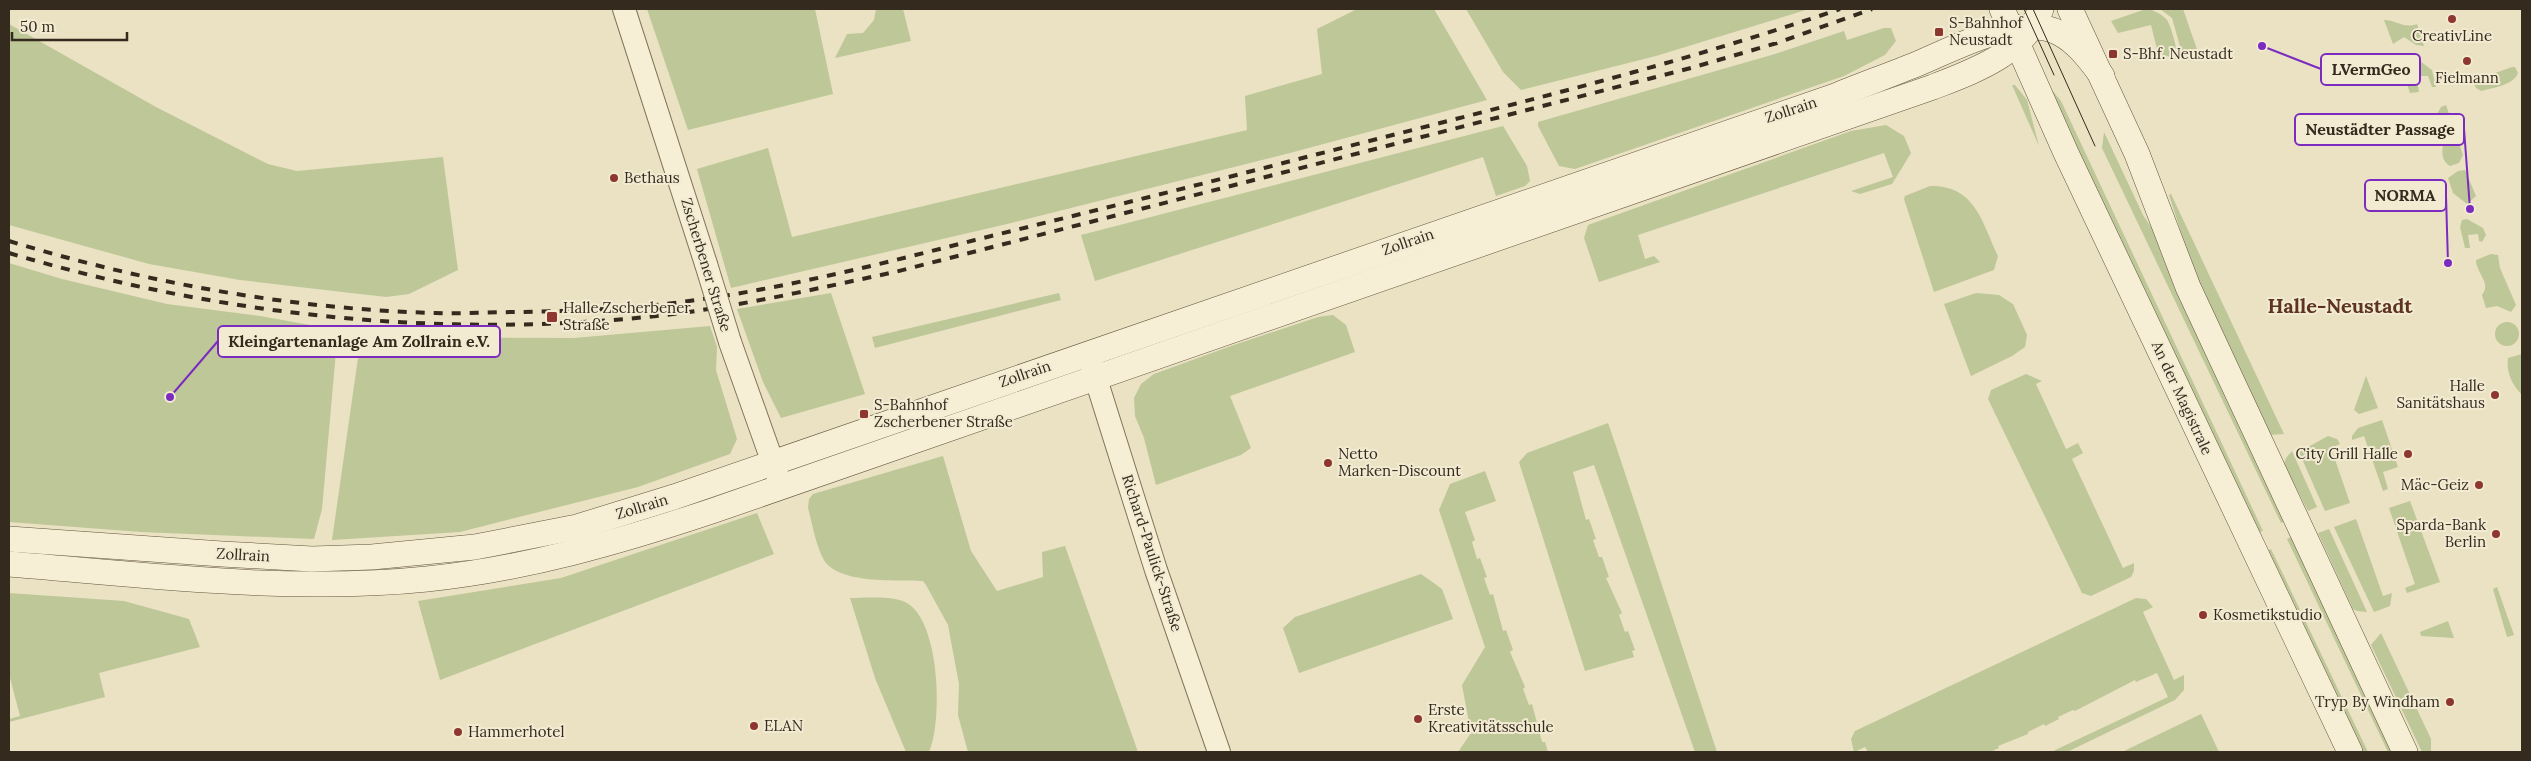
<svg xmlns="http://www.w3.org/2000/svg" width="2531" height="761" font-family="Lora,serif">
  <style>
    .green { fill: #bec798 }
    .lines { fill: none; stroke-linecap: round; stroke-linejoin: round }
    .tertiary-casing { stroke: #83735b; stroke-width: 24 }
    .secondary-casing { stroke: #64553f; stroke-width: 26 }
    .tertiary { stroke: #f6efd5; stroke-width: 22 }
    .secondary { stroke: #f6efd5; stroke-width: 25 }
    .tram { stroke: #342a1e; stroke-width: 1 }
    .rail { stroke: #342a1e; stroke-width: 4; stroke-dasharray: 9 9; stroke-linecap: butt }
    .tertiary-bridge-casing { stroke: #83735b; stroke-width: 24; stroke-linecap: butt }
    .tertiary-bridge { stroke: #f6efd5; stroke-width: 22 }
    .poi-dot { fill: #8d3730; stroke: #f2ebd2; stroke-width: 2 }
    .labels { text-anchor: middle; stroke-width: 4; stroke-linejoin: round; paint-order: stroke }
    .poi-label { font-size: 15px; fill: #342a1e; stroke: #f2ebd2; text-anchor: start }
    .street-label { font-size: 15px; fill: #342a1e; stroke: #f2ebd2 }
    .district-label { font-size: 20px; font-weight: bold; fill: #5d3321; stroke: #f2ebd2 }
    .leader { fill: none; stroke: #7b2cbf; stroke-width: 2 }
    .callout-dot { fill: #7b2cbf; stroke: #f2ebd2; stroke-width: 2 }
    .callout { fill: #f2ebd2; stroke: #7b2cbf; stroke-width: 2 }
    .callout-label { font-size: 16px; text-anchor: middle; font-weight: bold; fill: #342a1e }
  </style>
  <rect width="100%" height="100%" fill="#eae2c3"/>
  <g class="green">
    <path d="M 647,9 L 815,9 L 833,94 L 688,130 Z"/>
    <path d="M 876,9 L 903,9 L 911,41 L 835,58 L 847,34 L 863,33 L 874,20 Z"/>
    <path d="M 1357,9 L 1434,9 L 1487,100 L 1290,153 L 1007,224 L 731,288 L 697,169 L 768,148 L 792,237 L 1247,130 L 1245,96 L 1322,74 L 1317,29 Z"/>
    <path d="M 1466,9 L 1809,9 L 1656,56 L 1521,90 L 1503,72 Z"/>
    <path d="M 2146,9 C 2153,9 2163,15 2167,20 C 2171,26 2179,53 2176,59 L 2158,53 L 2151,25 L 2118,33 L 2111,21 Z"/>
    <path d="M 2160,9 L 2183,9 L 2200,58 L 2192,61 L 2183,57 L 2172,18 Z"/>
    <path d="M 2384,20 C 2396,20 2404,29 2417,24 L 2424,46 L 2416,45 L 2404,37 L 2393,44 Z"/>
    <path d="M 9,24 L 156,107 L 268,164 L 297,171 L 443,157 L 458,270 L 409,294 L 386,297 L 240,280 L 149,264 L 9,225 Z"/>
    <path d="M 1884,28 L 1891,28 L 1896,41 L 1885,55 L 1844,76 L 1575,169 L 1559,166 L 1538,126 L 1538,122 L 1775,54 L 1844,31 L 1847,40 Z"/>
    <path d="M 2409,53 L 2432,70 L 2436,87 L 2432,87 L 2428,76 L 2421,76 L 2417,81 L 2419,92 L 2410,93 L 2399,60 L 2399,55 Z"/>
    <path d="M 2512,67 L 2515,67 L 2518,73 C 2514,85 2492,88 2481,91 L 2476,88 L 2473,81 Z"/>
    <path d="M 2012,85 L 2015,85 L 2027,100 L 2039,146 Z"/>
    <path d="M 2051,89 L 2061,101 L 2263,531 L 2255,534 L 2046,91 Z"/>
    <path d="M 2446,105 L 2463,155 L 2459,163 L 2450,166 C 2436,157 2447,144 2441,132 L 2426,129 L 2423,125 L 2427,117 L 2436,116 L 2441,107 Z"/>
    <path d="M 1886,125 L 1904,136 L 1911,153 L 1892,184 L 1860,194 L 1851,191 L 1893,177 L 1884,153 L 1638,235 L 1645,259 L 1654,256 L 1660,262 L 1599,282 L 1584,238 L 1588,225 L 1851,131 Z"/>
    <path d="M 1503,126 L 1527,166 L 1530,181 L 1525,186 L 1496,196 L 1483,157 L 1095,281 L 1081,235 Z"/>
    <path d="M 2104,132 L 2143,215 L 2157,236 L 2287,520 L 2281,523 L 2102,148 Z"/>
    <path d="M 2465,170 L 2476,196 L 2467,204 L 2453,193 L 2448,178 L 2458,171 Z"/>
    <path d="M 1930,186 C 1975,185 1982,222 1998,256 L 1994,270 L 1934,292 L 1904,199 L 1905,196 Z"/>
    <path d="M 2171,194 L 2284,434 L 2269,435 L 2195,276 L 2169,195 Z"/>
    <path d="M 2467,219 L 2483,228 L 2486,235 L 2482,242 L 2479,241 L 2478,234 L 2468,235 L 2470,248 L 2465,248 L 2460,227 L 2462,220 Z"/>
    <path d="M 2491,254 L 2498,255 L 2500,268 L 2516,305 L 2511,312 L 2497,306 L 2486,308 L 2482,295 C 2492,283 2476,273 2476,260 Z"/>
    <path d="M 9,263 L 62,279 L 167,304 L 260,316 L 344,331 L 343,341 L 337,340 L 322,509 L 314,539 L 141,532 L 9,522 Z"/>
    <path d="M 831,293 L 865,394 L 781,418 L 763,382 L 737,309 Z"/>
    <path d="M 1059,293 L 1061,300 L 875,348 L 872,337 Z"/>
    <path d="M 1976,293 L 1999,295 L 2013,304 L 2027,335 L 2025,347 L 2012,356 L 1971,376 L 1944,304 Z"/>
    <path d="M 1333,315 L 1346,325 L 1355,352 L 1230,396 L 1251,448 L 1241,455 L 1156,485 L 1144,438 L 1135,416 L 1134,398 L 1141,384 L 1154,374 L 1231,346 L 1318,317 Z"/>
    <circle cx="2507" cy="334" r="12"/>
    <path d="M 710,326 L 717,347 L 716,370 L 737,439 L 730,454 L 638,487 L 460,532 L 332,540 L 361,337 L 574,338 Z"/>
    <path d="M 2522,354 L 2522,395 C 2512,385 2506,372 2508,358 Z"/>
    <path d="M 2026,374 L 2042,381 L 2036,384 L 2066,449 L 2078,443 L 2083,453 L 2072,459 L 2123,568 L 2134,563 L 2134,571 L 2131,577 L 2091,596 L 2082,593 L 1988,399 L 1991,390 Z"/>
    <path d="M 2366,376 L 2378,408 L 2359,414 L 2354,410 Z"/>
    <path d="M 2382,420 L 2398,467 L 2383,472 L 2388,489 L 2383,491 L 2364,436 L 2352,440 L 2352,436 L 2358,428 Z"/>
    <path d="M 1608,423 L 1617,449 L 1717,752 L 1695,752 L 1594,465 L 1573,472 L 1586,520 L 1589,519 L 1596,539 L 1593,540 L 1599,557 L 1602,557 L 1609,577 L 1606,578 L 1622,613 L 1619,615 L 1625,632 L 1628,631 L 1635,650 L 1632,651 L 1634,657 L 1585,671 L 1519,462 L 1527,453 Z"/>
    <path d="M 2328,436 L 2337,439 L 2340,444 L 2331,448 L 2350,503 L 2325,511 L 2299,452 Z"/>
    <path d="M 2292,451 L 2317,507 L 2308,511 L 2284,464 L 2286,458 Z"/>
    <path d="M 943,456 L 971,551 L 997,591 L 1043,577 L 1042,552 L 1065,546 L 1138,752 L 968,752 L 958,715 L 959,684 L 948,625 L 926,585 L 923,581 C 897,580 838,584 824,560 C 816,547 812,522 808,508 L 809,499 L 813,494 Z"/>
    <path d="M 1485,471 L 1496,501 L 1465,512 L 1475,540 L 1472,542 L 1477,559 L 1480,558 L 1487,577 L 1484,578 L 1490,595 L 1493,594 L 1503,631 L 1506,630 L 1513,650 L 1510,652 L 1525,687 L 1523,689 L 1529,705 L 1532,704 L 1542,742 L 1545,742 L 1548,752 L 1458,752 L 1471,733 L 1462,685 L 1485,647 L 1439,510 L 1450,484 Z"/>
    <path d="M 2410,501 L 2440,582 L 2407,593 L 2405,588 L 2415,584 L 2389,508 Z"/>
    <path d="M 757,513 L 774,554 L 440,680 L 418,601 L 561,578 Z"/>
    <path d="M 2356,519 L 2383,596 L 2392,593 L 2390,606 L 2374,612 L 2334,527 Z"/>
    <path d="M 2329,529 L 2367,612 L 2357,611 L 2353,609 L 2318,533 Z"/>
    <path d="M 2295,535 L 2397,752 L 2388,752 L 2287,539 Z"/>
    <path d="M 2271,549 L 2368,752 L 2360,752 L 2264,552 Z"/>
    <path d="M 1421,574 L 1442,589 L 1453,619 L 1299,673 L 1283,628 L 1295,617 Z"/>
    <path d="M 2497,587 L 2514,635 L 2507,637 L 2493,589 Z"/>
    <path d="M 9,593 L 124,601 L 189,619 L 200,647 L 99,673 L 105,697 L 9,722 L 9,719 L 20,716 L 9,674 Z"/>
    <path d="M 850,598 C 865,598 893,595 907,603 C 940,622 943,722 929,752 L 906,752 L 875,678 Z"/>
    <path d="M 2136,598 L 2146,599 L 2153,607 L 2143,612 L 2174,680 L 2184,675 L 2184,690 L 2175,700 L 2067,752 L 2051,752 L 2168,697 L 2157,673 L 2136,682 L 2135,680 L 2075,711 L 2073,710 L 2058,717 L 2059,719 L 2045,726 L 2044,724 L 2028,732 L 2028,734 L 1998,746 L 1999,748 L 1990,752 L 1868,752 L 1865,747 L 1854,752 L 1851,739 L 1855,731 Z"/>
    <path d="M 2448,621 L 2454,638 L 2421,636 L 2420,632 Z"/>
    <path d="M 2381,633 L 2431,739 L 2431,752 L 2422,752 L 2371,645 Z"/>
    <path d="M 2201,714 L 2219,752 L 2122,752 Z"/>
  </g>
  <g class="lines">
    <g class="tertiary-casing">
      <g id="tertiary">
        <path d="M 624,9 L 706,264"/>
        <path d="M 730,342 L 779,480"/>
        <path d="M 1090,360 L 1156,570 L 1219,752"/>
      </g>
    </g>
    <g class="secondary-casing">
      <g id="secondary">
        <path d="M 2002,9 L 2066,153 L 2350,752"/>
        <path d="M 2070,9 L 2137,154 L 2188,287 L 2405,752"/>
        <path d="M 9,539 L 222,554 L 312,559 L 372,557 L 475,547 L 577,527 L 674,497 L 1835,96 C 1862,85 1890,75 1917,64 C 1954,49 2019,12 2059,33 C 2077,42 2090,60 2102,76"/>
        <path d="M 9,564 C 145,575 291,593 427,579 C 525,569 619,542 712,511 L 1933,87 C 1974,71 2024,54 2041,9"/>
      </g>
    </g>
    <use href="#tertiary" class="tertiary"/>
    <use href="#secondary" class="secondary"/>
    <g class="tram">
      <path d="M 2024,9 L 2054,75"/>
      <path d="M 2033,9 L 2095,146"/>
    </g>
    <g class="rail">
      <path d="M 9,241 C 147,283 291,309 435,313 C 463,314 492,312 520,312 C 576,311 633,309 689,301 C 786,288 881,264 975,240 C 1073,216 1170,192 1268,167 C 1459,117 1653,73 1840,9"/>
      <path d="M 9,253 C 220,316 445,340 665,315 C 742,306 819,288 895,272 L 1691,68 L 1777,43 L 1872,9"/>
    </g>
    <g class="tertiary-bridge-casing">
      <path id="tertiary-bridge" d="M 706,264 L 730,342"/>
    </g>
    <use href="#tertiary-bridge" class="tertiary-bridge"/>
  </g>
  <g class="poi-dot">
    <circle cx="2452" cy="19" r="5"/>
    <rect x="1934" y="27" width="10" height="10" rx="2.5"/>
    <rect x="2108" y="49" width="10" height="10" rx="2.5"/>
    <circle cx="2467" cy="61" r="5"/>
    <circle cx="614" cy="178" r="5"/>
    <rect x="546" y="311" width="12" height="12" rx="2.5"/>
    <circle cx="2495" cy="395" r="5"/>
    <rect x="859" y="409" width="10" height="10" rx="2.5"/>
    <circle cx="2408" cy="454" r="5"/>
    <circle cx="1328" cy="463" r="5"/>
    <circle cx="2479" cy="485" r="5"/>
    <circle cx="2496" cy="534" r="5"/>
    <circle cx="2203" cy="615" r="5"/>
    <circle cx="2450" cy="702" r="5"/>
    <circle cx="1418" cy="719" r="5"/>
    <circle cx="754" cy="726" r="5"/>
    <circle cx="458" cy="732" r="5"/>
  </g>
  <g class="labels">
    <g class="poi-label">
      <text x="1949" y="28">S-Bahnhof<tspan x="1949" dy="17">Neustadt</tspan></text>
      <text x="2452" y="41" text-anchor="middle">CreativLine</text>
      <text x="2123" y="59">S-Bhf. Neustadt</text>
      <text x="2467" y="83" text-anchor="middle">Fielmann</text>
      <text x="624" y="183">Bethaus</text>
      <text x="563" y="313">Halle Zscherbener<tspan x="563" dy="17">Straße</tspan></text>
      <text x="2485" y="391" text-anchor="end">Halle<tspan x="2485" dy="17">Sanitätshaus</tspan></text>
      <text x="874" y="410">S-Bahnhof<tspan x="874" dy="17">Zscherbener Straße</tspan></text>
      <text x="1338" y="459">Netto<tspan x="1338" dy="17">Marken-Discount</tspan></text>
      <text x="2398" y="459" text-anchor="end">City Grill Halle</text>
      <text x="2469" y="490" text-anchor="end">Mäc-Geiz</text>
      <text x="2486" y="530" text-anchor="end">Sparda-Bank<tspan x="2486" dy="17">Berlin</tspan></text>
      <text x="2213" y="620">Kosmetikstudio</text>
      <text x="2440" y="707" text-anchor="end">Tryp By Windham</text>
      <text x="1428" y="715">Erste<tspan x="1428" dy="17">Kreativitätsschule</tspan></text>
      <text x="764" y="731">ELAN</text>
      <text x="468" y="737">Hammerhotel</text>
    </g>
    <g class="street-label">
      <text transform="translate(1791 110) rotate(-18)" y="5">Zollrain</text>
      <text transform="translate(1408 242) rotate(-19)" y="5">Zollrain</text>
      <text transform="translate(706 265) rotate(73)" y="5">Zscherbener Straße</text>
      <text transform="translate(1025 374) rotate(-19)" y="5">Zollrain</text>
      <text transform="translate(2182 398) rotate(65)" y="5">An der Magistrale</text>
      <text transform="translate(642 507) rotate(-17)" y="5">Zollrain</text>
      <text transform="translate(1152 553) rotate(72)" y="5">Richard-Paulick-Straße</text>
      <text transform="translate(243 555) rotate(3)" y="5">Zollrain</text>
    </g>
    <g class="district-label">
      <text x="2340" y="313">Halle-Neustadt</text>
    </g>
  </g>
  <path class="leader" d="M2262 46L2321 69M2470 209L2464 129M2448 263L2446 196M170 397L218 341"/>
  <g class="callout-dot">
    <circle cx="2262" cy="46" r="5"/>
    <circle cx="2470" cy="209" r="5"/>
    <circle cx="2448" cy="263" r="5"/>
    <circle cx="170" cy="397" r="5"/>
  </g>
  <g class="callout">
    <rect x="2321" y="54" width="99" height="31" rx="5"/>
    <rect x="2295" y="114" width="169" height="31" rx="5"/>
    <rect x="2365" y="180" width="81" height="31" rx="5"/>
    <rect x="218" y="326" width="282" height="31" rx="5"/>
  </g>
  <g class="callout-label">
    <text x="2371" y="75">LVermGeo</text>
    <text x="2380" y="135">Neustädter Passage</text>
    <text x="2405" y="201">NORMA</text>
    <text x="359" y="347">Kleingartenanlage Am Zollrain e.V.</text>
  </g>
  <rect width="2531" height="761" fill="none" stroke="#342a1e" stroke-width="20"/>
  <path d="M12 32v8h115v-8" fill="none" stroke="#342a1e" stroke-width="2.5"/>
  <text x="20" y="32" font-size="15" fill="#342a1e" stroke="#f2ebd2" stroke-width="4" paint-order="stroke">50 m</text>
</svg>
